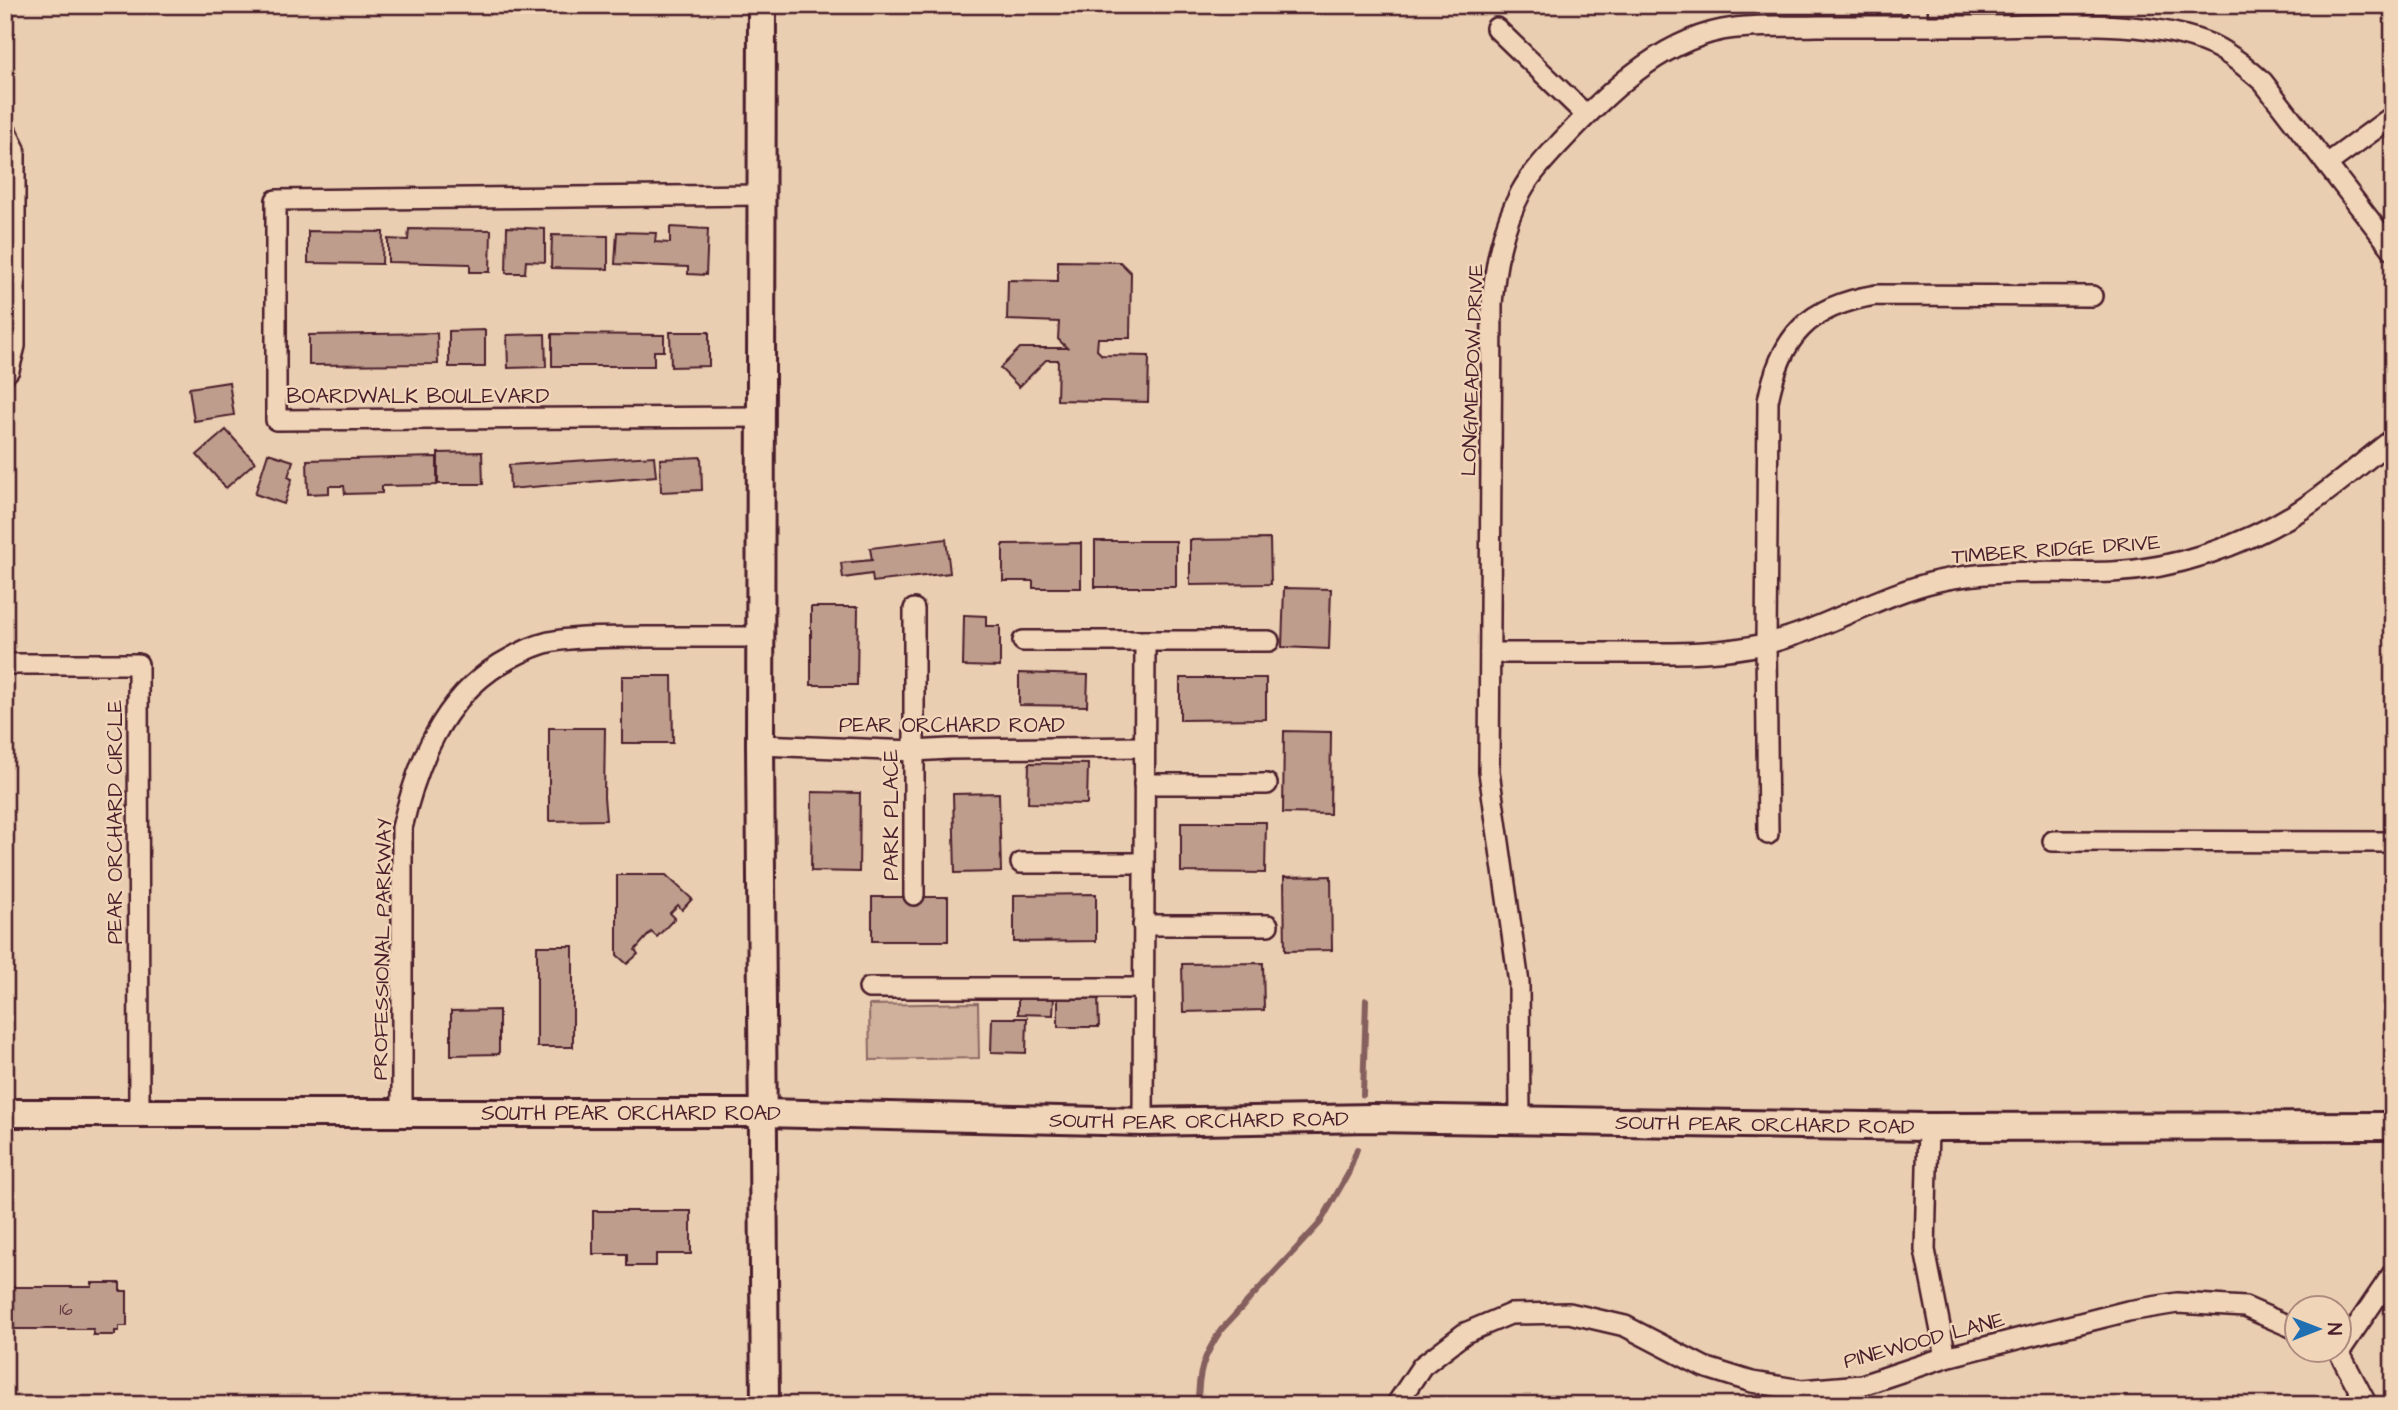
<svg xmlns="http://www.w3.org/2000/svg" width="2398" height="1410" font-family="'Architects Daughter',sans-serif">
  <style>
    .green { fill: #d0b19c; stroke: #8d6864; stroke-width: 2 }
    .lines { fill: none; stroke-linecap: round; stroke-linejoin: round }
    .stream { stroke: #855f5d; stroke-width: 6 }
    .building { fill: #be9d8d; stroke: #4a1f2b; stroke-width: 2 }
    .street-casing { stroke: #4a1f2b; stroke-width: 24 }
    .secondary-casing { stroke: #4a1f2b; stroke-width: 32 }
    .street { stroke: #f1d5b8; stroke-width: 19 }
    .secondary { stroke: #f1d5b8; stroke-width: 26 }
    .labels { text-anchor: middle; stroke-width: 5; stroke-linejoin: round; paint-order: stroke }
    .number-label { font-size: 18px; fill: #673e44 }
    .street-label { font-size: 21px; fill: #4a1f2b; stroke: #f1d5b8 }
  </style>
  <rect width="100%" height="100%" fill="#eaceb2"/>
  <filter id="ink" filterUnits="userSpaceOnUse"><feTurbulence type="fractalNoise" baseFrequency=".0143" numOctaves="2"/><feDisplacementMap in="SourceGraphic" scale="14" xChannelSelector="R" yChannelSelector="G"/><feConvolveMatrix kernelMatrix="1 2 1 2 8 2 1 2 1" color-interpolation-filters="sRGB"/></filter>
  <g filter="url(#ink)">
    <path class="green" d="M 978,1003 L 979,1058 L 870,1060 L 869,1005 Z"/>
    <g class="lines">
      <g class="stream">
        <path d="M 1363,1095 L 1366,1000"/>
        <path d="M 1198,1405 C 1198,1372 1203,1357 1221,1330 L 1320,1223 L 1348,1174 L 1357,1149"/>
      </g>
    </g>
    <g class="building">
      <path d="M 507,227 L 545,229 L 545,262 L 526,261 L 525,273 L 506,273 Z"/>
      <path d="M 670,227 L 708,229 L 706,275 L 688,274 L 688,267 L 615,264 L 617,232 L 656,233 L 655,242 L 670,243 Z"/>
      <path d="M 409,229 L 491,230 L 490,272 L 470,272 L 470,264 L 388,262 L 388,239 L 408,240 Z"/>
      <path d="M 308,231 L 383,232 L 382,264 L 308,263 Z"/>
      <path d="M 552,235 L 608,236 L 608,269 L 551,268 Z"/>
      <path d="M 1058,261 L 1120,262 L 1131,273 L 1130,338 L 1098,338 L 1097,350 L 1102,355 L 1149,356 L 1148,402 L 1057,400 L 1058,360 L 1046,360 L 1019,387 L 1000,368 L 1020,348 L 1067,348 L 1058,339 L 1059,322 L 1007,320 L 1008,280 L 1058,281 Z"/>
      <path d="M 485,330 L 485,367 L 449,367 L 449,331 Z"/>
      <path d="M 670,332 L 709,332 L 709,366 L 671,367 Z"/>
      <path d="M 437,333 L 438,364 L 309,365 L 309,335 Z"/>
      <path d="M 545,334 L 546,367 L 508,368 L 507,335 Z"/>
      <path d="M 552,334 L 664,335 L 664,351 L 654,351 L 654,366 L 552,366 Z"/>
      <path d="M 229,382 L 234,415 L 194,421 L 189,388 Z"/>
      <path d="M 226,430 L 255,462 L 226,488 L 197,455 Z"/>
      <path d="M 482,452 L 483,484 L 438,484 L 438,453 Z"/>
      <path d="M 268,453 L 293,461 L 288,477 L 292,479 L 284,504 L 255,494 Z"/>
      <path d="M 654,456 L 656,476 L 510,489 L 509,465 Z"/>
      <path d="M 437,457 L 437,485 L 382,486 L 382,493 L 345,494 L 344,486 L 329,486 L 329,493 L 308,494 L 307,460 Z"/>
      <path d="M 701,457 L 702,490 L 661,492 L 660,459 Z"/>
      <path d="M 946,539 L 950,573 L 873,582 L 872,574 L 843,578 L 841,563 L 872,560 L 870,548 Z"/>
      <path d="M 1270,539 L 1271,584 L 1190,585 L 1190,540 Z"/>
      <rect x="1095" y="541" width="81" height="46"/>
      <path d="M 1081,543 L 1081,588 L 1033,588 L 1033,581 L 1003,581 L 1003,544 Z"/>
      <path d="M 1284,588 L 1331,589 L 1329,649 L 1282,647 Z"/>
      <path d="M 811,607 L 858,607 L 857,685 L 811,685 Z"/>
      <path d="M 964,615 L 986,616 L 986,626 L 1000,626 L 1000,667 L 963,666 Z"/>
      <path d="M 1019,673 L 1088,675 L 1087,706 L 1019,705 Z"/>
      <path d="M 622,676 L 672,676 L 673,743 L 622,743 Z"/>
      <path d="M 1180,678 L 1266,678 L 1266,719 L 1180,720 Z"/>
      <path d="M 549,728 L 605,728 L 604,797 L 606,820 L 549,821 Z"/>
      <path d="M 1284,731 L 1331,732 L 1330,814 L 1283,813 Z"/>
      <path d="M 1029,763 L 1088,764 L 1087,804 L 1028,803 Z"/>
      <path d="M 812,792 L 860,793 L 859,872 L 811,871 Z"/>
      <path d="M 999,793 L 1001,872 L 955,873 L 953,794 Z"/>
      <path d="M 1181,822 L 1266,822 L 1265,873 L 1181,872 Z"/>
      <path d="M 617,875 L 666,875 L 692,899 L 682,910 L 678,905 L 670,913 L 675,918 L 657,937 L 651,932 L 635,950 L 638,954 L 627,964 L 617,955 Z"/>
      <path d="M 1331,876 L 1332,950 L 1285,951 L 1284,877 Z"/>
      <path d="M 1096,894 L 1096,941 L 1014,942 L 1014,895 Z"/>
      <rect x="872" y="897" width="76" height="44"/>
      <rect x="537" y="946" width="36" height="101"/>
      <path d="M 1263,963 L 1264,1010 L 1183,1012 L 1182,964 Z"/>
      <path d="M 1018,997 L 1054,997 L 1053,1015 L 1018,1014 Z"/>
      <path d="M 1098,997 L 1099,1027 L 1058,1027 L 1058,998 Z"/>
      <path d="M 499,1010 L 499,1054 L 451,1055 L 451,1011 Z"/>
      <path d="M 992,1018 L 1027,1018 L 1026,1053 L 991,1052 Z"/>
      <path d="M 593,1211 L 691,1211 L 691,1254 L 656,1254 L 656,1266 L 627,1266 L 627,1254 L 593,1254 Z"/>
      <path d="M 92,1283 L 120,1283 L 120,1291 L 127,1291 L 127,1326 L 119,1326 L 119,1331 L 115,1331 L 115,1335 L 93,1335 L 93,1329 L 5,1329 L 5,1287 L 92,1287 Z"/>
    </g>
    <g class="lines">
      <g class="street-casing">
        <g id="street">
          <path d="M 1917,5 L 1917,26"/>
          <path d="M 1496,28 L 1586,115"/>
          <path d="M 5,129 L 15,149 L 15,346 L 9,370 L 5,374"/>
          <path d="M 2327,164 L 2393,116"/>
          <path d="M 762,417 L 276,420 L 276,200 L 762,195"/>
          <path d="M 914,609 L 914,895"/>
          <path d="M 1023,641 L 1269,641"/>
          <path d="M 1490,653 C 1537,653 1585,653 1633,653 C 1676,653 1721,654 1764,644 C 1824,630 1877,595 1938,581 C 1994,568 2055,574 2112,572 C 2175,569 2242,546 2296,513 C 2330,492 2361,463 2393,439"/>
          <path d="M 5,664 L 138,664 L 139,1113"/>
          <path d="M 760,745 L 914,751 L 949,749 L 1144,747"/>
          <path d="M 1144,784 L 1267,784"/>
          <path d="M 1768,834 L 1766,644 L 1768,401 C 1781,335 1809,306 1876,295 L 2092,296"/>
          <path d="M 2053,841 L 2393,842"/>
          <path d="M 1021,863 L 1143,863"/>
          <path d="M 1143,925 L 1268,925"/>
          <path d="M 869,988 L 1143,988"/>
          <path d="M 402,1113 L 402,828 C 417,763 442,700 500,664 C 515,655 532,646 549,642 C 580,636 612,638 644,637 C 683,637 722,637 761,637"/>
          <path d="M 1520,1121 L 1519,983 L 1489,772 L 1492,304 C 1495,265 1502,228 1521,192 C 1530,175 1546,158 1560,143 C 1604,96 1657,43 1722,30 C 1753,24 1786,27 1817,26 C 1872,26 1927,26 1981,26 C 2050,26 2149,17 2212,45 C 2231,54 2247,68 2263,82 L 2393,250"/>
          <path d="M 1143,1122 L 1145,641"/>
          <path d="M 1928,1127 L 1925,1250 L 1946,1357"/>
          <path d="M 2338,1350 L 2367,1405"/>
          <path d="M 2340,1351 L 2393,1273"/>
          <path d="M 1396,1405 L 1422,1366 L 1465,1333 L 1510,1314 L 1569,1313 L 1625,1326 L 1704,1367 L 1752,1382 L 1802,1390 L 1862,1385 L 1946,1357 L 2128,1311 L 2177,1303 L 2245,1307 L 2296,1329"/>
        </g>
      </g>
      <g class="secondary-casing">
        <g id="secondary">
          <path d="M 762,5 L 760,745 L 765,1405"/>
          <path id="s1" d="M 5,1113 L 763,1113 L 1143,1122 L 1372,1118 L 1928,1127 L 2393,1126"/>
        </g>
      </g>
      <use href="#street" class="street"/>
      <use href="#secondary" class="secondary"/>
    </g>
  </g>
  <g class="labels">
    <g class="number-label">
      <text x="66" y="1315">16</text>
    </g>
    <g class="street-label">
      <text transform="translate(1472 370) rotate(-88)" y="7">LONGMEADOW DRIVE</text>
      <text x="418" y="403">BOARDWALK BOULEVARD</text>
      <text transform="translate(2056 549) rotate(-4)" y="7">TIMBER RIDGE DRIVE</text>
      <text x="952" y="732">PEAR ORCHARD ROAD</text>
      <text transform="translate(891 815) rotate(-90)" y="7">PARK PLACE</text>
      <text transform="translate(115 822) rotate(-90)" y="7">PEAR ORCHARD CIRCLE</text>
      <text transform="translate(382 949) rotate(-89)" y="7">PROFESSIONAL PARKWAY</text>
      <text dy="7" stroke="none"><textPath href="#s1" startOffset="626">SOUTH PEAR ORCHARD ROAD</textPath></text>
      <text dy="7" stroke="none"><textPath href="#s1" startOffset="1194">SOUTH PEAR ORCHARD ROAD</textPath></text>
      <text dy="7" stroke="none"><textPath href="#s1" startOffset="1760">SOUTH PEAR ORCHARD ROAD</textPath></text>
      <text transform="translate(1924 1340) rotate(-15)" y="7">PINEWOOD LANE</text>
    </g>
  </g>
  <rect width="2398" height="1410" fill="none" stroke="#f1d5b8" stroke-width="28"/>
  <rect x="14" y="14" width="2370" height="1382" fill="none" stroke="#4a1f2b" stroke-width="2.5" filter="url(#ink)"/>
  <g transform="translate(2318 1329) rotate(90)"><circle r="33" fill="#f1d5b8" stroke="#ae8c80" stroke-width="2"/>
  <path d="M0-5L12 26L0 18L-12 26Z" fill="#1f6fb2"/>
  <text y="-10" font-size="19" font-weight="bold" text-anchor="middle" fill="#4a1f2b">N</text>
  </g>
</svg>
